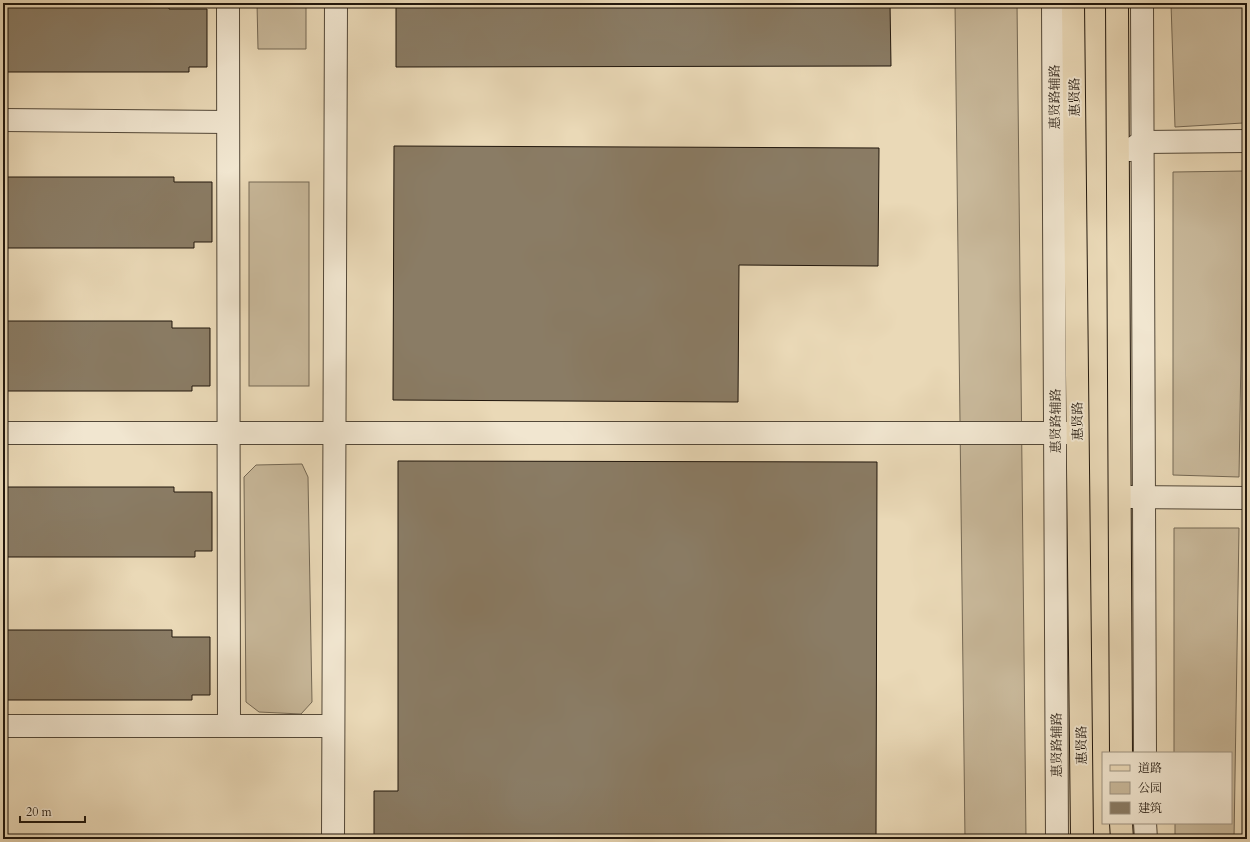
<svg xmlns="http://www.w3.org/2000/svg" width="1250" height="842" font-family="Cardo,'Noto Serif SC',serif">
  <style>
    .green { fill: #c8b89a; stroke: #746854 }
    .building { fill: #8a7c65; stroke: #21170d }
    .lines { fill: none; stroke-linecap: round; stroke-linejoin: round }
    .minor-casing { stroke: #534838; stroke-width: 24 }
    .major-casing { stroke: #21170d; stroke-width: 24 }
    .minor { stroke: #f1e6d0; stroke-width: 22 }
    .major { stroke: #ead9b7; stroke-width: 22 }
    .labels { text-anchor: middle; stroke-width: 4; stroke-linejoin: round; paint-order: stroke }
    .street-label { font-size: 13px; fill: #21170d; stroke: #f1e6d0 }
  </style>
  <rect width="100%" height="100%" fill="#ead9b7"/>
  <filter id="stains"><feTurbulence type="fractalNoise" baseFrequency=".005" numOctaves="4"/><feColorMatrix values="0 0 0 0 .2 0 0 0 0 .09 0 0 0 0 .02 0 0 0 .5 -.17"/></filter>
  <radialGradient id="worn" r=".72"><stop offset=".6" stop-color="#630" stop-opacity="0"/><stop offset="1" stop-color="#630" stop-opacity=".3"/></radialGradient>
  <g class="green">
    <path d="M 257,3 L 306,3 L 306,49 L 258,49 Z"/>
    <path d="M 955,3 L 1017,3 L 1026,839 L 965,839 Z"/>
    <path d="M 1171,3 L 1243,3 L 1243,123 L 1175,127 Z"/>
    <path d="M 1244,171 L 1239,477 L 1173,475 L 1173,172 Z"/>
    <rect x="249" y="182" width="60" height="204"/>
    <path d="M 302,464 L 308,477 L 312,702 L 301,714 L 259,712 L 246,702 L 244,477 L 256,465 Z"/>
    <path d="M 1174,528 L 1239,528 L 1234,839 L 1175,839 L 1175,823 L 1231,823 L 1231,753 L 1174,753 Z"/>
  </g>
  <g class="building">
    <path d="M 3,3 L 169,3 L 169,9 L 207,9 L 207,67 L 189,67 L 189,72 L 3,72 Z"/>
    <path d="M 396,3 L 890,3 L 891,66 L 396,67 Z"/>
    <path d="M 394,146 L 879,148 L 878,266 L 739,265 L 738,402 L 393,400 Z"/>
    <path d="M 3,177 L 174,177 L 174,182 L 212,182 L 212,242 L 194,242 L 194,248 L 3,248 Z"/>
    <path d="M 3,321 L 172,321 L 172,328 L 210,328 L 210,386 L 192,386 L 192,391 L 3,391 Z"/>
    <path d="M 398,461 L 877,462 L 876,839 L 374,839 L 374,791 L 398,791 Z"/>
    <path d="M 3,487 L 174,487 L 174,492 L 212,492 L 212,551 L 195,551 L 195,557 L 3,557 Z"/>
    <path d="M 3,630 L 172,630 L 172,637 L 210,637 L 210,695 L 192,695 L 192,700 L 3,700 Z"/>
  </g>
  <g class="lines">
    <g class="minor-casing">
      <g id="minor">
        <path d="M 228,3 L 229,726"/>
        <path d="M 1053,3 L 1057,839"/>
        <path d="M 1142,3 L 1145,753"/>
        <path d="M 3,120 L 228,122"/>
        <path d="M 1130,150 L 1142,142 L 1247,141"/>
        <path d="M 3,433 L 1077,433"/>
        <path d="M 1129,497 L 1247,498"/>
        <path d="M 3,726 L 333,726"/>
        <path d="M 1145,823 L 1146,839"/>
        <path d="M 333,839 L 336,3"/>
      </g>
    </g>
    <g class="major-casing">
      <g id="major">
        <path d="M 1073,3 L 1082,839"/>
        <path d="M 1117,3 L 1121,753"/>
        <path d="M 1121,823 L 1122,839"/>
      </g>
    </g>
    <use href="#minor" class="minor"/>
    <use href="#major" class="major"/>
  </g>
  <g class="labels">
    <g class="street-label">
      <text transform="translate(1054 97) rotate(-90)" y="5">惠贤路辅路</text>
      <text transform="translate(1074 97) rotate(-91)" y="5">惠贤路</text>
      <text transform="translate(1055 421) rotate(-90)" y="5">惠贤路辅路</text>
      <text transform="translate(1077 421) rotate(-91)" y="5">惠贤路</text>
      <text transform="translate(1056 745) rotate(-90)" y="5">惠贤路辅路</text>
      <text transform="translate(1081 745) rotate(-91)" y="5">惠贤路</text>
    </g>
  </g>
  <rect width="1250" height="842" fill="none" stroke="#ead9b7" stroke-width="16"/>
  <rect x="4" y="4" width="1242" height="834" fill="none" stroke="#21170d" stroke-width="2"/>
  <rect x="8" y="8" width="1234" height="826" fill="none" stroke="#21170d"/>
  <rect x="1102" y="752" width="130" height="72" fill="#f1e6d0" stroke="#9e9382"/>
  <rect x="1110" y="765" width="20" height="6" fill="#ead9b7" stroke="#9e9382"/>
  <text x="1138" y="772" font-size="12" fill="#21170d">道路</text>
  <rect x="1110" y="782" width="20" height="12" fill="#c8b89a" stroke="#9e9382"/>
  <text x="1138" y="792" font-size="12" fill="#21170d">公园</text>
  <rect x="1110" y="802" width="20" height="12" fill="#8a7c65" stroke="#9e9382"/>
  <text x="1138" y="812" font-size="12" fill="#21170d">建筑</text>
  <path d="M20 816v6h65v-6" fill="none" stroke="#21170d" stroke-width="2"/>
  <text x="26" y="816" font-size="12" fill="#21170d" stroke="#f1e6d0" stroke-width="3" paint-order="stroke">20 m</text>
  <rect width="100%" height="100%" filter="url(#stains)"/>
  <rect width="100%" height="100%" fill="url(#worn)"/>
</svg>
